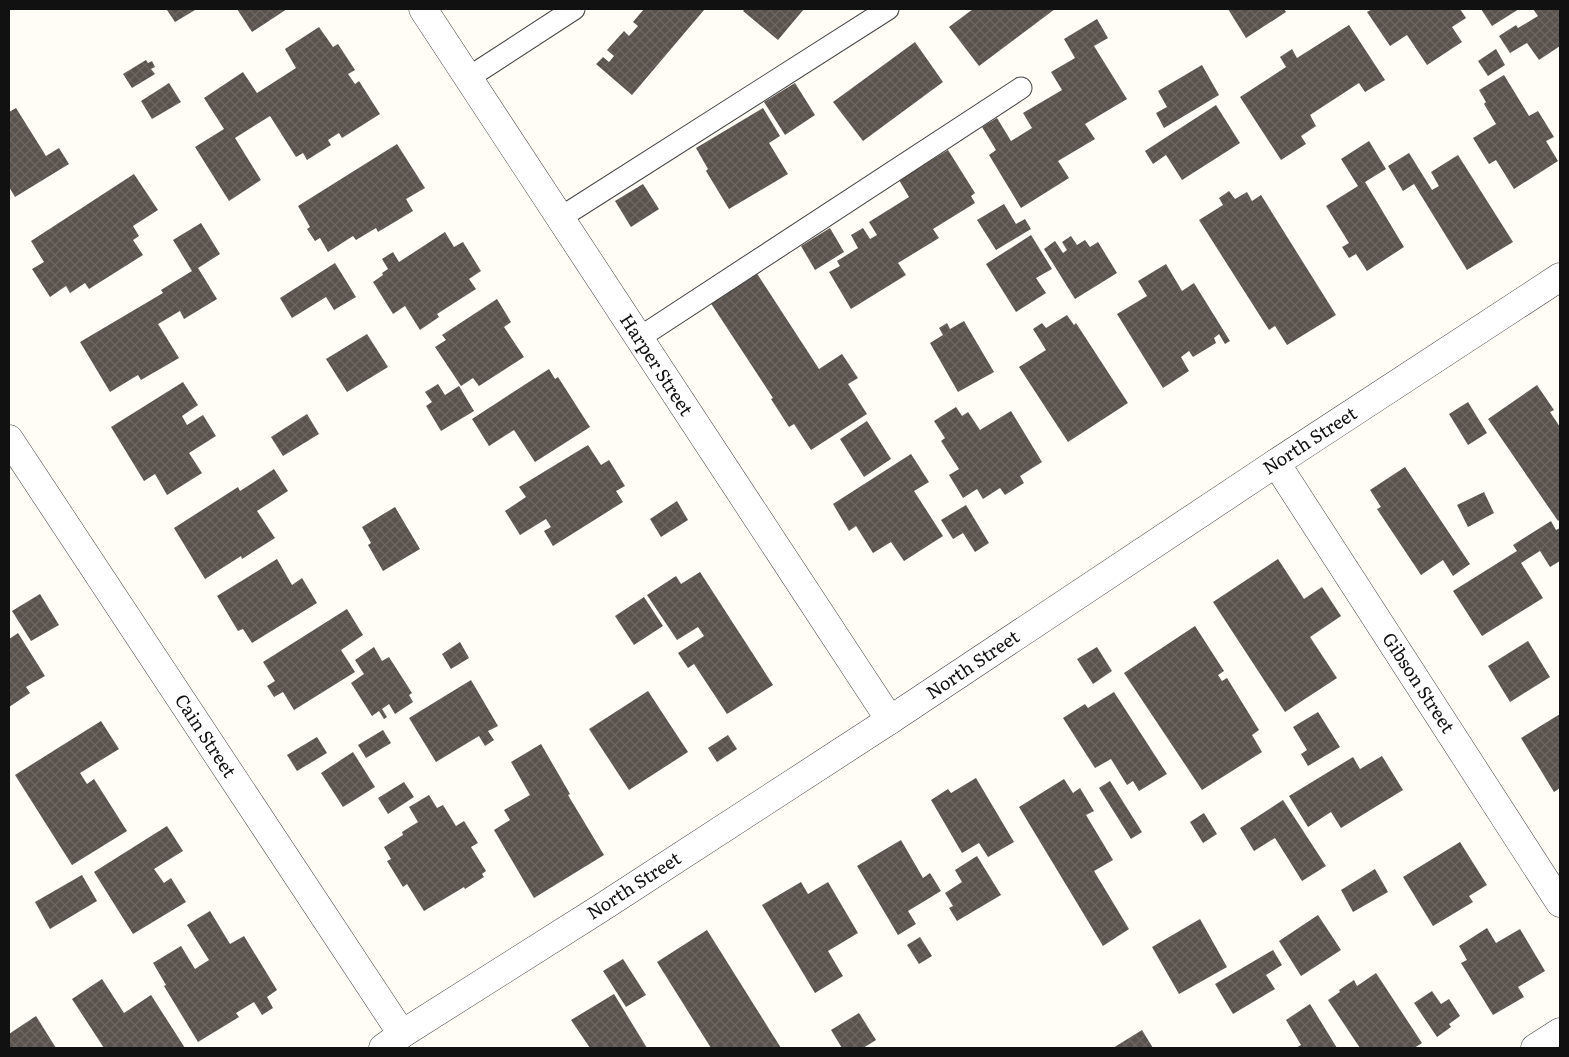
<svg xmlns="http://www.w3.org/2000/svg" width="1569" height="1057" font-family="Literata,serif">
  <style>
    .building { fill: url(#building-cross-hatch) }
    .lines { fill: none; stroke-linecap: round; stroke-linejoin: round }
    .service-casing { stroke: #444; stroke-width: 23 }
    .minor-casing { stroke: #444; stroke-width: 29 }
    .tertiary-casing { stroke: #444; stroke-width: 29 }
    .service { stroke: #fff; stroke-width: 21 }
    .minor { stroke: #fff; stroke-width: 28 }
    .tertiary { stroke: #fff; stroke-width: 28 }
    .labels { text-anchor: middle; stroke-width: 5; stroke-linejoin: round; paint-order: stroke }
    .street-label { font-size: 18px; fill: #111; stroke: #fff }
  </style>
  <defs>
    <pattern id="building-cross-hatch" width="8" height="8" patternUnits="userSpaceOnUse" patternTransform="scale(1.25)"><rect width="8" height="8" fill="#5a524d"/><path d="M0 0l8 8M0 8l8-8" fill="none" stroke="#6d6662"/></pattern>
  </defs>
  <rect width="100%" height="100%" fill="#fffdf5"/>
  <g class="building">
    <path d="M 168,9 L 194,9 L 195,10 L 175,22 L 167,10 Z"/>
    <path d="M 237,9 L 287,9 L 252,32 Z"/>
    <path d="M 644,9 L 702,9 L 704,10 L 632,95 L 596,64 L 603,57 L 609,62 L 614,56 L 607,50 L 624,31 L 629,36 L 638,26 L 633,22 Z"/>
    <path d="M 745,9 L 804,9 L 778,40 L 743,11 Z"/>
    <path d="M 973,9 L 1055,9 L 979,66 L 949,27 Z"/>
    <path d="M 1228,9 L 1284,9 L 1286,12 L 1246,38 Z"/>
    <path d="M 1372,9 L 1460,9 L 1466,18 L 1452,27 L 1462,42 L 1427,65 L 1407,35 L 1390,46 L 1367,12 Z"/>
    <path d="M 1481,9 L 1519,9 L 1492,26 Z"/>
    <path d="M 1533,9 L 1560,9 L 1560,46 L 1539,60 L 1527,43 L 1510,53 L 1499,36 L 1516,25 L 1518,28 L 1538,16 Z"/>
    <path d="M 1097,19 L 1108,38 L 1094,46 L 1127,99 L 1085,124 L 1095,139 L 1058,161 L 1069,178 L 1021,208 L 989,155 L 996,150 L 982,127 L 997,118 L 1011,141 L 1032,128 L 1023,113 L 1062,90 L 1051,72 L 1075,58 L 1064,39 Z"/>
    <path d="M 1349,25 L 1385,80 L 1365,92 L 1359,83 L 1310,115 L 1316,126 L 1301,136 L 1306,144 L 1281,160 L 1240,97 L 1286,67 L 1280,57 L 1292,49 L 1297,58 Z"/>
    <path d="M 319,27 L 333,47 L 338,44 L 355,70 L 348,74 L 355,84 L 359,81 L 380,114 L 342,138 L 339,133 L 328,140 L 331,145 L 307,160 L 303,153 L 296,157 L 270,116 L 235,138 L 261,180 L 229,201 L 195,147 L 224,129 L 204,98 L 243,72 L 257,93 L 296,68 L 285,49 Z"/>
    <path d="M 915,42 L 943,82 L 863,141 L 833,102 Z"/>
    <path d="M 1496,49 L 1505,65 L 1488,76 L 1478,61 Z"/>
    <path d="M 146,60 L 148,63 L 152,61 L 155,67 L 151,69 L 155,74 L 132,88 L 123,74 Z"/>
    <path d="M 1202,65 L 1219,95 L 1164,128 L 1156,113 L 1167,107 L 1158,91 Z"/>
    <path d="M 1504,75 L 1529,116 L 1538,111 L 1554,137 L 1546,141 L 1558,161 L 1514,189 L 1496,160 L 1489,164 L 1473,138 L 1496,124 L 1484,104 L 1486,102 L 1479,90 Z"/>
    <path d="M 169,83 L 181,102 L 152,119 L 141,101 Z"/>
    <path d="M 795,83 L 815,115 L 785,135 L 764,102 Z"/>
    <path d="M 1216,105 L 1240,143 L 1182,180 L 1166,155 L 1153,164 L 1145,151 Z"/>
    <path d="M 16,108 L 46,156 L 59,148 L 69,164 L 15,197 L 9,187 L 9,112 Z"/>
    <path d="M 763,108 L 780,136 L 769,143 L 788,174 L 729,209 L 706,171 L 708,169 L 696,148 Z"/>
    <path d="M 1369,141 L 1386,169 L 1365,182 L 1404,247 L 1367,271 L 1356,254 L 1349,258 L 1342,247 L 1349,243 L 1326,206 L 1358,186 L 1341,159 Z"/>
    <path d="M 397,144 L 425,188 L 406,199 L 413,211 L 378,232 L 376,228 L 356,240 L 353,236 L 328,252 L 320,238 L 315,241 L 307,229 L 310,227 L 298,206 Z"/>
    <path d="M 948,150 L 975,193 L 971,196 L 975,203 L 933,229 L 939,238 L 898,263 L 906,275 L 851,309 L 829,272 L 840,266 L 837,261 L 858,248 L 851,235 L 863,228 L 870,239 L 877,235 L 869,222 L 909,197 L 899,180 Z"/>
    <path d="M 1409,153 L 1432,190 L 1439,186 L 1431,172 L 1458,155 L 1513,242 L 1467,270 L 1414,184 L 1403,191 L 1388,166 Z"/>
    <path d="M 134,174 L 158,210 L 133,226 L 139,236 L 133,240 L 143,255 L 89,289 L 85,283 L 70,293 L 66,286 L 50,297 L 32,269 L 44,262 L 31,241 Z"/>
    <path d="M 643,184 L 659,209 L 631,227 L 615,201 Z"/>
    <path d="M 1229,191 L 1235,199 L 1247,192 L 1252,201 L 1261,195 L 1336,315 L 1287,345 L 1275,326 L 1269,330 L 1199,220 L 1223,205 L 1219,198 Z"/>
    <path d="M 1004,204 L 1016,224 L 1025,219 L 1031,229 L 996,250 L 977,220 Z"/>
    <path d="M 201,223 L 220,254 L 198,268 L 217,299 L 184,319 L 180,311 L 158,324 L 179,358 L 141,380 L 138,375 L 110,392 L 80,342 L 163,293 L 161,290 L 192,271 L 173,240 Z"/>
    <path d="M 830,228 L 844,252 L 815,270 L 801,246 Z"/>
    <path d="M 445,232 L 454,247 L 463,242 L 481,271 L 469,279 L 476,289 L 437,314 L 439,317 L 420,330 L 405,306 L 393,314 L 373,282 L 383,275 L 382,273 L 388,269 L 382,259 L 393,252 L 399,262 Z"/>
    <path d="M 1031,235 L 1052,269 L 1036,278 L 1046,293 L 1016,312 L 986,264 Z"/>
    <path d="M 1071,236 L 1077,245 L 1085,240 L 1090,247 L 1098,242 L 1117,273 L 1075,299 L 1044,249 L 1055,241 L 1063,253 L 1067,250 L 1062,242 Z"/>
    <path d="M 335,263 L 356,297 L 334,310 L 326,297 L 292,318 L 280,298 Z"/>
    <path d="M 1166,264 L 1182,291 L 1194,283 L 1230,341 L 1225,344 L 1219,334 L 1214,338 L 1216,343 L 1193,357 L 1189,351 L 1181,357 L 1189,371 L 1163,388 L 1117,314 L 1147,296 L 1138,281 Z"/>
    <path d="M 756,272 L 819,369 L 842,354 L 858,378 L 848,384 L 867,414 L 811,450 L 794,424 L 789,427 L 771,399 L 773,398 L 710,302 Z"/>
    <path d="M 497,299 L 511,322 L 504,327 L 524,357 L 479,386 L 473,378 L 461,386 L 435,347 L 446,340 L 442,335 Z"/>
    <path d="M 1067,315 L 1074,325 L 1076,323 L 1128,403 L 1068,442 L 1019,367 L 1046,350 L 1033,329 L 1042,323 L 1046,328 Z"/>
    <path d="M 964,321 L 994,372 L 958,392 L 930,343 L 943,335 L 939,328 L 947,323 L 950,329 Z"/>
    <path d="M 367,334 L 388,367 L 347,392 L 326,359 Z"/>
    <path d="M 549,369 L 555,379 L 558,377 L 590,427 L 535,462 L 514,430 L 489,446 L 472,419 Z"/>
    <path d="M 183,382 L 198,405 L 182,416 L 187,425 L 203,415 L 216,436 L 189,453 L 202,473 L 167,495 L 155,474 L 144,481 L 111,427 Z"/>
    <path d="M 438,384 L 445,395 L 459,386 L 474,411 L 441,431 L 426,406 L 432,402 L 425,392 Z"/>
    <path d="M 1537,385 L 1554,410 L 1550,412 L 1560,427 L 1560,519 L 1558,521 L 1488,419 Z"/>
    <path d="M 1468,402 L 1487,433 L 1468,445 L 1449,414 Z"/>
    <path d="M 956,407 L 962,416 L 968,412 L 980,430 L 1011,411 L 1042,462 L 1020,476 L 1024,483 L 1005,495 L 1000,488 L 983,499 L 977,489 L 963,498 L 949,475 L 959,469 L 941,441 L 945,438 L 934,421 Z"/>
    <path d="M 307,414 L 319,434 L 283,456 L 271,437 Z"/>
    <path d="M 867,421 L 891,459 L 864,477 L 840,439 Z"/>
    <path d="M 588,445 L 601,465 L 609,460 L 625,486 L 616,491 L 623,502 L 553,546 L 544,531 L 551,527 L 546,519 L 520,535 L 505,511 L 526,497 L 519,487 Z"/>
    <path d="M 911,454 L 929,482 L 914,491 L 943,536 L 904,561 L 891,542 L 873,553 L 856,526 L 849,531 L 833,504 Z"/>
    <path d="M 1405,467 L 1470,564 L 1453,576 L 1443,560 L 1421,575 L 1377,509 L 1381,507 L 1370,490 Z"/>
    <path d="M 274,469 L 288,491 L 257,511 L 275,538 L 242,559 L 241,556 L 205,579 L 174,528 L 238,487 L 240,491 Z"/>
    <path d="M 1484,492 L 1494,513 L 1468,527 L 1457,505 Z"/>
    <path d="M 677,501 L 688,520 L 661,537 L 650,519 Z"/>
    <path d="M 966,505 L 989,543 L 975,552 L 963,533 L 953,539 L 941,520 Z"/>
    <path d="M 395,507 L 420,549 L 383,571 L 368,545 L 371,543 L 362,527 Z"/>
    <path d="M 1551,521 L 1556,530 L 1560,528 L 1560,561 L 1550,567 L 1540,551 L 1521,563 L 1543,598 L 1482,636 L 1453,591 L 1517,551 L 1513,545 Z"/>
    <path d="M 277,559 L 292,585 L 302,578 L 317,603 L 252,643 L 243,629 L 238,631 L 217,596 Z"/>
    <path d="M 1278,559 L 1304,599 L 1322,587 L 1341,616 L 1310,637 L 1337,678 L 1285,712 L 1213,602 Z"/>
    <path d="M 700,572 L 773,685 L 727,714 L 694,664 L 688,668 L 678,653 L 704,636 L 698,627 L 677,640 L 647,595 L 676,576 L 681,584 Z"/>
    <path d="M 40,594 L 59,625 L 31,641 L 12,611 Z"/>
    <path d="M 644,597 L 663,626 L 634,645 L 615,616 Z"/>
    <path d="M 347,609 L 363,635 L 341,650 L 355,672 L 294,710 L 283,692 L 274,697 L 267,686 L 275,681 L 263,662 Z"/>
    <path d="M 1195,626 L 1224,671 L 1218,675 L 1222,681 L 1227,678 L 1259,730 L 1252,735 L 1262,752 L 1202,790 L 1124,673 Z"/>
    <path d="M 18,633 L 45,676 L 26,687 L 30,693 L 9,707 L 9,639 Z"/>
    <path d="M 1528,641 L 1550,677 L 1510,702 L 1488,666 Z"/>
    <path d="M 460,642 L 469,658 L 451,669 L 442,654 Z"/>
    <path d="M 374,647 L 382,661 L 389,657 L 412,693 L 409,695 L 413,702 L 395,714 L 389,704 L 382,709 L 387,717 L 384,719 L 379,711 L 372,716 L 351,683 L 364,674 L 355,660 Z"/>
    <path d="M 1097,647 L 1112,671 L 1093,684 L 1077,659 Z"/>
    <path d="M 471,680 L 498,726 L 488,731 L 494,740 L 485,746 L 479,736 L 436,762 L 409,718 Z"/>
    <path d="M 648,691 L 688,752 L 629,790 L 589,729 Z"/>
    <path d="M 1114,692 L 1167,774 L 1139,791 L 1133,781 L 1127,785 L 1111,759 L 1095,768 L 1063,718 L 1085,704 L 1088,708 Z"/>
    <path d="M 1318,712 L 1340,747 L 1308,766 L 1301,754 L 1307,750 L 1293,727 Z"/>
    <path d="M 1560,714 L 1560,788 L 1554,792 L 1521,738 Z"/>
    <path d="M 101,721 L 119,749 L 80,773 L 87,784 L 94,779 L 127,831 L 72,865 L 15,775 Z"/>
    <path d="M 383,730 L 391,743 L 366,758 L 358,745 Z"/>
    <path d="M 728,735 L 737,749 L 717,762 L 708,748 Z"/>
    <path d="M 317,737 L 327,753 L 297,771 L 287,755 Z"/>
    <path d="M 541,744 L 570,794 L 568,795 L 604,855 L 534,898 L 494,830 L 510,820 L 504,810 L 530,795 L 511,762 Z"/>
    <path d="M 353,752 L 375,787 L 343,807 L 321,773 Z"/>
    <path d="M 1382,756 L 1403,790 L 1341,828 L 1331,812 L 1308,827 L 1289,796 L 1353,757 L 1360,769 Z"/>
    <path d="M 976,778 L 1014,842 L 988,857 L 979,843 L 962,853 L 931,800 L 948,789 L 951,793 Z"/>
    <path d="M 1064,779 L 1073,793 L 1080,788 L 1094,811 L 1086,815 L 1113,860 L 1094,871 L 1129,929 L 1103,946 L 1019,807 Z"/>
    <path d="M 1110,781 L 1142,832 L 1131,839 L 1099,788 Z"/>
    <path d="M 404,782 L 414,797 L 388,814 L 378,798 Z"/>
    <path d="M 429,795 L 437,808 L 443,805 L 456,826 L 464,821 L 478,843 L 471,847 L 486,871 L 482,874 L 484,877 L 465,889 L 464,887 L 424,911 L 407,884 L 403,887 L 387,861 L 391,859 L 384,847 L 403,835 L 402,832 L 418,822 L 409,807 Z"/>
    <path d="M 1283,800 L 1326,866 L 1302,881 L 1275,838 L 1254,851 L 1240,828 Z"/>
    <path d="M 1204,813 L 1217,834 L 1203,843 L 1190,822 Z"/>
    <path d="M 167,826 L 183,851 L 154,869 L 164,883 L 171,878 L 186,902 L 133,934 L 94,872 Z"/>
    <path d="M 901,840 L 923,878 L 930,873 L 941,891 L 908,911 L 916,924 L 898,935 L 857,866 Z"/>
    <path d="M 1460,842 L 1487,885 L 1469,896 L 1473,902 L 1433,926 L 1403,877 Z"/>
    <path d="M 977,856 L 1001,895 L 957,921 L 949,908 L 953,906 L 945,893 L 962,882 L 955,870 Z"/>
    <path d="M 1375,869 L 1388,892 L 1353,912 L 1341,890 Z"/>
    <path d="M 82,875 L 97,901 L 50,929 L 35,902 Z"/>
    <path d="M 801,882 L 808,894 L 828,882 L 858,933 L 828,951 L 843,976 L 815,993 L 762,905 Z"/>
    <path d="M 210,911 L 230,944 L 244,936 L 277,990 L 267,997 L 273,1008 L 262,1015 L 254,1002 L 236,1013 L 239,1017 L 198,1042 L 164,986 L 166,985 L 153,963 L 181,946 L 195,969 L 209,960 L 187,925 Z"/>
    <path d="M 1318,915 L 1341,950 L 1301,976 L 1279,941 Z"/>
    <path d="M 1200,919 L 1227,967 L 1179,994 L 1152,947 Z"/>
    <path d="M 1487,928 L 1496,943 L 1520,929 L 1545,971 L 1518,987 L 1524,997 L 1493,1015 L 1461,963 L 1467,960 L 1459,946 Z"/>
    <path d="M 707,930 L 781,1048 L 711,1048 L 657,962 Z"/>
    <path d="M 920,937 L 932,956 L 919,964 L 907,945 Z"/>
    <path d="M 1273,950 L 1282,965 L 1266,975 L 1275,989 L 1233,1014 L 1215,984 Z"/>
    <path d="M 623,959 L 646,995 L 626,1007 L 603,971 Z"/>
    <path d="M 1376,973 L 1422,1043 L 1414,1048 L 1360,1048 L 1328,1000 L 1340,992 L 1339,990 L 1354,980 L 1357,986 Z"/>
    <path d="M 102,979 L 124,1013 L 151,995 L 185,1048 L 104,1048 L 72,999 Z"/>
    <path d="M 1432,991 L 1441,1004 L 1449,999 L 1460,1016 L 1449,1024 L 1451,1027 L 1437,1037 L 1414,1003 Z"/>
    <path d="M 614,994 L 647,1048 L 590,1048 L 571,1020 Z"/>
    <path d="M 1310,1004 L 1337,1048 L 1296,1048 L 1301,1045 L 1286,1020 Z"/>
    <path d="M 859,1013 L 876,1040 L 863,1048 L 842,1048 L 831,1030 Z"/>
    <path d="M 36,1016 L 56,1048 L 9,1048 L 9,1034 Z"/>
    <path d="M 1142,1030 L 1153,1048 L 1113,1048 Z"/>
  </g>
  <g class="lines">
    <g class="service-casing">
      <g id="service">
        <path d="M 468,78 L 574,9"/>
        <path d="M 560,218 L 888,9"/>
        <path d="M 639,338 L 1021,88"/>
      </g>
    </g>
    <g class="minor-casing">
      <g id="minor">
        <path d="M 423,9 L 890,720"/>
        <path d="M 9,439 L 402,1034"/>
        <path d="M 1276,463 L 1560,903"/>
        <path d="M 1535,1048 L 1560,1032"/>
      </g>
    </g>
    <g class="tertiary-casing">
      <path id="tertiary" d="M 383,1048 L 402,1034 L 601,908 L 890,720 L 1276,463 L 1560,277"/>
    </g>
    <use href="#service" class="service"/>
    <use href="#minor" class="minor"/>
    <use href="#tertiary" class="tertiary"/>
  </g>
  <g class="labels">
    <g class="street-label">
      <text transform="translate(656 365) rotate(57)" y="6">Harper Street</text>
      <text transform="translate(1310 441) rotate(-33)" y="6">North Street</text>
      <text transform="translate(973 665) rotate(-34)" y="6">North Street</text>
      <text transform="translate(1418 683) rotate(57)" y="6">Gibson Street</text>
      <text transform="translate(205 736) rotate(57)" y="6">Cain Street</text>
      <text transform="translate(634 886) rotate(-33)" y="6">North Street</text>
    </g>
  </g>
  <rect width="1569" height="1057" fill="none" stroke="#111111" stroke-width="20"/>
</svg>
